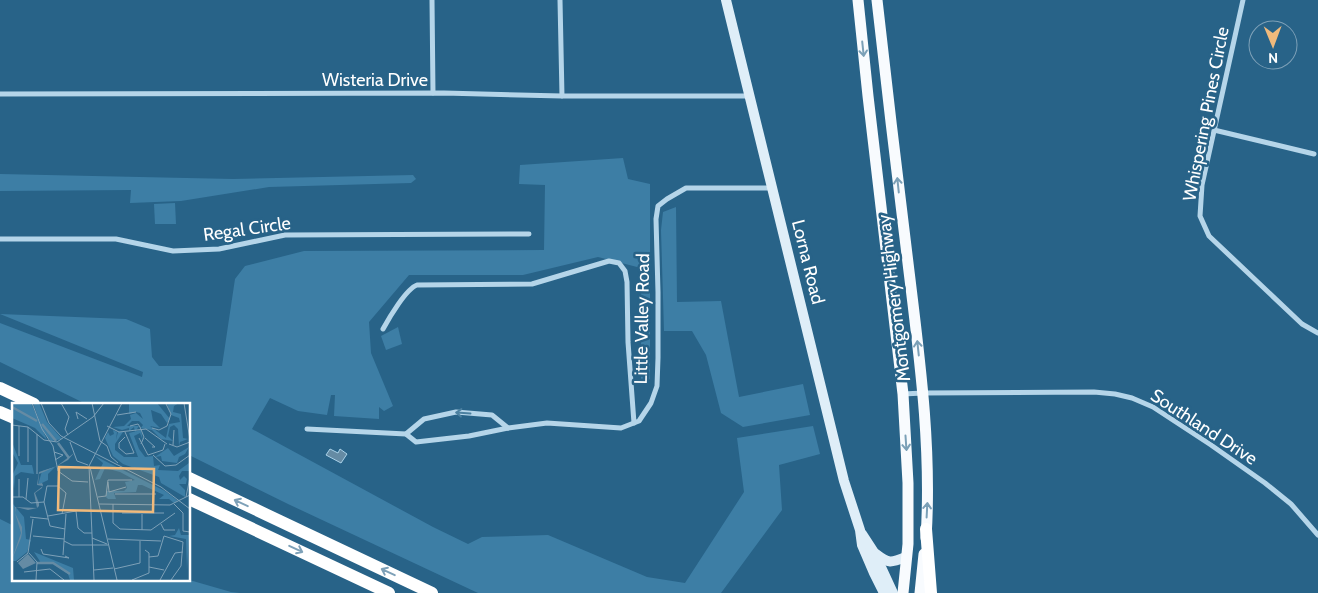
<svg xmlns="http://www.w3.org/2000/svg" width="1318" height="593" font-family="Cabin,sans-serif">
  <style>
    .green { fill: #3d7ea5 }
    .water { fill: #658ba4; stroke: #aad2e9 }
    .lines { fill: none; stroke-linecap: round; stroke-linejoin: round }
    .street { stroke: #b5d5e9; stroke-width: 5 }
    .secondary { stroke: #dfeef8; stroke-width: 10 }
    .primary { stroke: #f8fbfe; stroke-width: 11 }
    .highway { stroke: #fff; stroke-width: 12 }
    .oneway { stroke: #7ba0b7 }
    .oneway2 { stroke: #4b80a0 }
    .oneway3 { stroke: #7ea1b8 }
    .labels { text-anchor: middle; stroke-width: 5; stroke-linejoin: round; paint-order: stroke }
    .street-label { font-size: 18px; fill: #fff; stroke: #286388 }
    .inset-river { fill: none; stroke: #658ba4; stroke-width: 2.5 }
    .inset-road { fill: none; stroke: #7ea1b8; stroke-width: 1 }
    .view { fill: #f0ba7c; fill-opacity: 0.15; stroke: #f0ba7c; stroke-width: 2.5 }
    .inset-edge { fill: none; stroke: #fff; stroke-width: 2.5 }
  </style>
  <rect width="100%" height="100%" fill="#286388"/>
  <g class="green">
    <path d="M 623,158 L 628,179 L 650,184 L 650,379 L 646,381 L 641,380 L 641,268 L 598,257 L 523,275 L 409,275 L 369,322 L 371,353 L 393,406 L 384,411 L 379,407 L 379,419 L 334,416 L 335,395 L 331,395 L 327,415 L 298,411 L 270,398 L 252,429 L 433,527 L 468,544 L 482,537 L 548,535 L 647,577 L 685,583 L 744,492 L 737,438 L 813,426 L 820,454 L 779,465 L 782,510 L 721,593 L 478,593 L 288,504 L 189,455 L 189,404 L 86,404 L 0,362 L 0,323 L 142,377 L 143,372 L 0,314 L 126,319 L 150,329 L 152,357 L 159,366 L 222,366 L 235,279 L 245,266 L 304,251 L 544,250 L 545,185 L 519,184 L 520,165 Z"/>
    <path d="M 0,174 L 233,179 L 413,175 L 416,179 L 411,183 L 269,187 L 181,201 L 130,203 L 131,190 L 0,191 Z"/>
    <path d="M 175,203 L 176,224 L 155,224 L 154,204 Z"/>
    <path d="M 676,207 L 677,302 L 721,301 L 739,397 L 803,384 L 810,415 L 743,427 L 721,413 L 706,355 L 692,331 L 664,331 L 661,230 L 663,212 Z"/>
    <path d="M 398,327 L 402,344 L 386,350 L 381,336 Z"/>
    <path d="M 0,519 L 14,526 L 14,579 L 186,579 L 231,592 L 240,593 L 0,593 Z"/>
  </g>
  <path class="water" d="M 330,449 L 338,453 L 340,449 L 347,454 L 341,463 L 326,455 Z"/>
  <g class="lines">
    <g class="street">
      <path d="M 432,0 L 433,93"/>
      <path d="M 560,0 L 562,96"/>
      <path d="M 1243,0 L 1202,185 L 1200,216 L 1209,236 L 1302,324 L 1318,333"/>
      <path d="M 0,94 L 444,93 L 562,96 L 749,96"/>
      <path d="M 1214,130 L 1314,154"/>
      <path d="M 0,239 L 116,239 L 173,251 L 219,249 L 285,235 L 529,234"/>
      <path d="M 383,329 C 389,318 406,289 417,285 L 532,284 L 609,261 L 619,263 L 625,271 L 627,282 L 628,342 L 634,423"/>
      <path d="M 903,394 L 923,393 L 1094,392 L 1115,394 L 1132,398 L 1153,407 L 1211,445 L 1265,483 L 1291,504 L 1318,535"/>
      <path d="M 307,429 L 406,434 L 416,442 L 469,436 L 508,428 L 547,423 L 621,428 L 639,421 L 651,403 L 657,386 L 658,358 L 658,292 L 656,219 L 658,206 L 667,199 L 686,188 L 772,188"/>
      <path d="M 406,434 L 424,419 L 456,412 L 492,415 L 508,428"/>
    </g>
    <g class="secondary">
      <path d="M 726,0 L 844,481 L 860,530 L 862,545 L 874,573 L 884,593"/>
      <path d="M 862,534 L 875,554 L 893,593"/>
      <path d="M 876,554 C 889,564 891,563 906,557"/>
    </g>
    <g class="primary">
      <path d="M 858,0 L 868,96 L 903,394 L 908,483 L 908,544 L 903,593"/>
      <path d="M 877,0 C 887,88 897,175 908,263 C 919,354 932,446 926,538"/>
      <path d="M 920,593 L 924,554"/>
    </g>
    <g class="highway">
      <path d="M 0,388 L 34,404"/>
      <path d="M 0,412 L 14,418"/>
      <path d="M 189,478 L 432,593"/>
      <path d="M 189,499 L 389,593"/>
      <path d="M 926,529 L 931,593"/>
    </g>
  </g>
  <defs><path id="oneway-shaft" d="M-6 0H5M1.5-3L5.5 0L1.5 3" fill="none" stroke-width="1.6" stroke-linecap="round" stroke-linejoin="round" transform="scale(1.25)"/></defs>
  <g class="oneway">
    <use href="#oneway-shaft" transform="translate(863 49) rotate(84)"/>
    <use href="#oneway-shaft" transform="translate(898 185) rotate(-96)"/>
    <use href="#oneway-shaft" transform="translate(918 348) rotate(-96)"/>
    <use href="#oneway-shaft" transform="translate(906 443) rotate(86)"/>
    <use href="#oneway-shaft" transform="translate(927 510) rotate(-87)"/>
  </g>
  <use class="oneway2" href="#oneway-shaft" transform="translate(463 413) rotate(-176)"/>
  <g class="oneway3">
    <use href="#oneway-shaft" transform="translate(241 503) rotate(-155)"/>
    <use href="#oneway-shaft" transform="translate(296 549) rotate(25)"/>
    <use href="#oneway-shaft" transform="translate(388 572) rotate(-155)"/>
  </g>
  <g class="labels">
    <g class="street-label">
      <text x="375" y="86">Wisteria Drive</text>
      <text transform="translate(1206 114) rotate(-79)" y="6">Whispering Pines Circle</text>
      <text transform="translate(247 229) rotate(-8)" y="6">Regal Circle</text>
      <text transform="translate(808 262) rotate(76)" y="6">Lorna Road</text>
      <text transform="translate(894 298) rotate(-97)" y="6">Montgomery Highway</text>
      <text transform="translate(642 319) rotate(-89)" y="6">Little Valley Road</text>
      <text transform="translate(1204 427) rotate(33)" y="6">Southland Drive</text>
    </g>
  </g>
  <g transform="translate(12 403)">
    <rect width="178" height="178" fill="#286388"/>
    <path d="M 0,0 L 19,0 L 35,37 L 23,25 L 0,15 ZM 21,0 L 27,0 L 35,19 L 50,36 L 39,38 L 31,28 ZM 117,0 L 145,0 L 158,16 L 155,20 L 149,11 L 139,7 L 141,18 L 148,25 L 138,23 L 154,35 L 157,21 L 168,19 L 167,15 L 159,12 L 155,1 L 167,0 L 162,3 L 161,9 L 169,11 L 171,35 L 176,36 L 168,39 L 167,43 L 166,26 L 162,22 L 158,24 L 156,33 L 161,38 L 149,36 L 140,27 L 129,25 L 131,22 L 127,18 L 120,18 L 115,23 L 127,23 L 123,29 L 122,24 L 117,28 L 117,25 L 110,27 L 101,24 L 112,23 L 119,16 L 118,12 L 124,10 L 131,16 L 128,10 L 124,9 L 117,11 ZM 101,27 L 105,29 L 104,37 L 106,29 L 111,29 L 103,41 L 103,47 L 112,54 L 126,54 L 117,30 L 129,27 L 131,38 L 128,30 L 122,33 L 127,46 L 133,54 L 141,53 L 142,63 L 148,62 L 146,67 L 166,68 L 177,60 L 177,68 L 170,68 L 167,73 L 168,77 L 172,73 L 175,76 L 174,81 L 167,81 L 173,87 L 173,94 L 149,80 L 147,74 L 111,61 L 101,53 L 93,35 L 96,29 L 98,33 L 102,31 ZM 0,39 L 9,62 L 20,62 L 21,66 L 22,71 L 9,69 L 3,73 L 2,86 L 0,73 L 6,60 L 0,49 ZM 177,44 L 173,51 L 167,54 L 165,60 L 150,58 L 149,53 L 143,54 L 156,45 L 162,53 ZM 83,53 L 153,88 L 166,98 L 162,100 L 157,96 L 147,96 L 152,92 L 130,82 L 126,82 L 124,89 L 102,90 L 104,96 L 96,96 L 94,94 L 95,80 L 95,88 L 112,88 L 115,85 L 113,79 L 123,77 L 108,69 L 93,65 L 88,76 L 83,77 L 91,60 ZM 43,64 L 36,71 L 36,77 L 26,82 L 30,68 ZM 1,101 L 12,114 L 14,136 L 19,137 L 15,149 L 4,158 L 0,158 ZM 167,125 L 169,132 L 177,132 L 175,167 L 174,136 L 157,133 L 163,132 ZM 22,149 L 61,165 L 62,177 L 58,177 L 56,171 L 40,160 L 29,160 Z" fill="#3d7ea5"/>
    <path d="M 62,50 L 56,57 L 45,63 L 27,71 L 26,81 L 30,80 L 31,82 L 30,85 L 23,90 L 27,100 L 27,103 L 25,105 L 16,107 L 4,104 L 3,110 L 10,124 L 10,130 L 9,135 L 0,156 L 9,130 L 3,110 L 3,104 L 25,105 L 22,90 L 31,83 L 25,82 L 27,69 L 45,63 ZM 16,151 L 24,160 L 11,166 L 6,160 Z" fill="#658ba4"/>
    <path class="inset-river" d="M 0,4 L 25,18M 30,21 L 44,38M 46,40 L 57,55M 25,160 L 41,160 L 58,171"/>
    <path class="inset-road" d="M 20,0 L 30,26 L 41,43 L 46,68 L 60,78 L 76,79M 29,0 L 37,20 L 49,33 L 149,84 L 178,106M 49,0 L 57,14 L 53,26 L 56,32M 80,0 L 88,38M 172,0 L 178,37M 105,12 L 124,9M 66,16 L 64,9 L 75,16M 0,22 L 16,24 L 32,37 L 45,39 L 81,14 L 92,0M 7,23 L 7,53M 95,23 L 107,29 L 134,26 L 155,41M 118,23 L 126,21 L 128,24 L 132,34 L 129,41M 140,25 L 147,27 L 155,23 L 159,11 L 154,1M 113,34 L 107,40 L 107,45 L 114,51 L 122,50 L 113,29M 127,35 L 136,52 L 151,47 L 153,41M 133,35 L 143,44 L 140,44M 88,38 L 95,43 L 99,54 L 106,60M 58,39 L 65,58 L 76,62M 157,41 L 165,44 L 178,39M 161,42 L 162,27M 42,49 L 51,52 L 43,57M 141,52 L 153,63 L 164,62 L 178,52M 16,59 L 16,24M 78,64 L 105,177M 25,71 L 25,31M 7,76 L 7,94M 96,79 L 97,89 L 114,84M 103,91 L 144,91M 0,94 L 11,94 L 19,100 L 32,99M 86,94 L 94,93 L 96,77 L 120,77M 174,94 L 178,74M 14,96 L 16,75M 87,101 L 158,102 L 178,92M 101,101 L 101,120 L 108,126 L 139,127 L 163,110M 162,101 L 171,110 L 171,128 L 178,129M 110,110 L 152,110M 50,111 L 54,90 L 46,83 L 35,83 L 32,99 L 38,123 L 53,126M 36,113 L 64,108 L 66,125 L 72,130 L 80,130M 18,114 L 36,116M 149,121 L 152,127 L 163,127M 130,127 L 130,111M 21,133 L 52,136M 80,135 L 95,141M 96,136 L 149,138M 52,138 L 60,142 L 96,142M 29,146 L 31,151 L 57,155 L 53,153M 17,150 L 25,159 L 24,177M 51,152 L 54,111M 137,154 L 146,153 L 152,133 L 171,139 L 169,163 L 159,177M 5,159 L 16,150 L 21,116M 137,164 L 152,167M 102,166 L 128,160 L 128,138M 82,167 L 101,165M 12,169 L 38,166 L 52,177M 82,177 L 77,63 L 110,0M 120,177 L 137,170 L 137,150 L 133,147M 148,177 L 163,150 L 171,149"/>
    <path class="view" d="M 47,64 L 142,66 L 141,109 L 46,107 Z"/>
    <rect width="178" height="178" class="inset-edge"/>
  </g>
  <g transform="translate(1273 45) rotate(179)"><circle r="24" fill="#286388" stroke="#7ea1b8"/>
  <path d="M0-4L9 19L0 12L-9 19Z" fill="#f0ba7c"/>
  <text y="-8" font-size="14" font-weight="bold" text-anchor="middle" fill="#ffffff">N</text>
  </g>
</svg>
